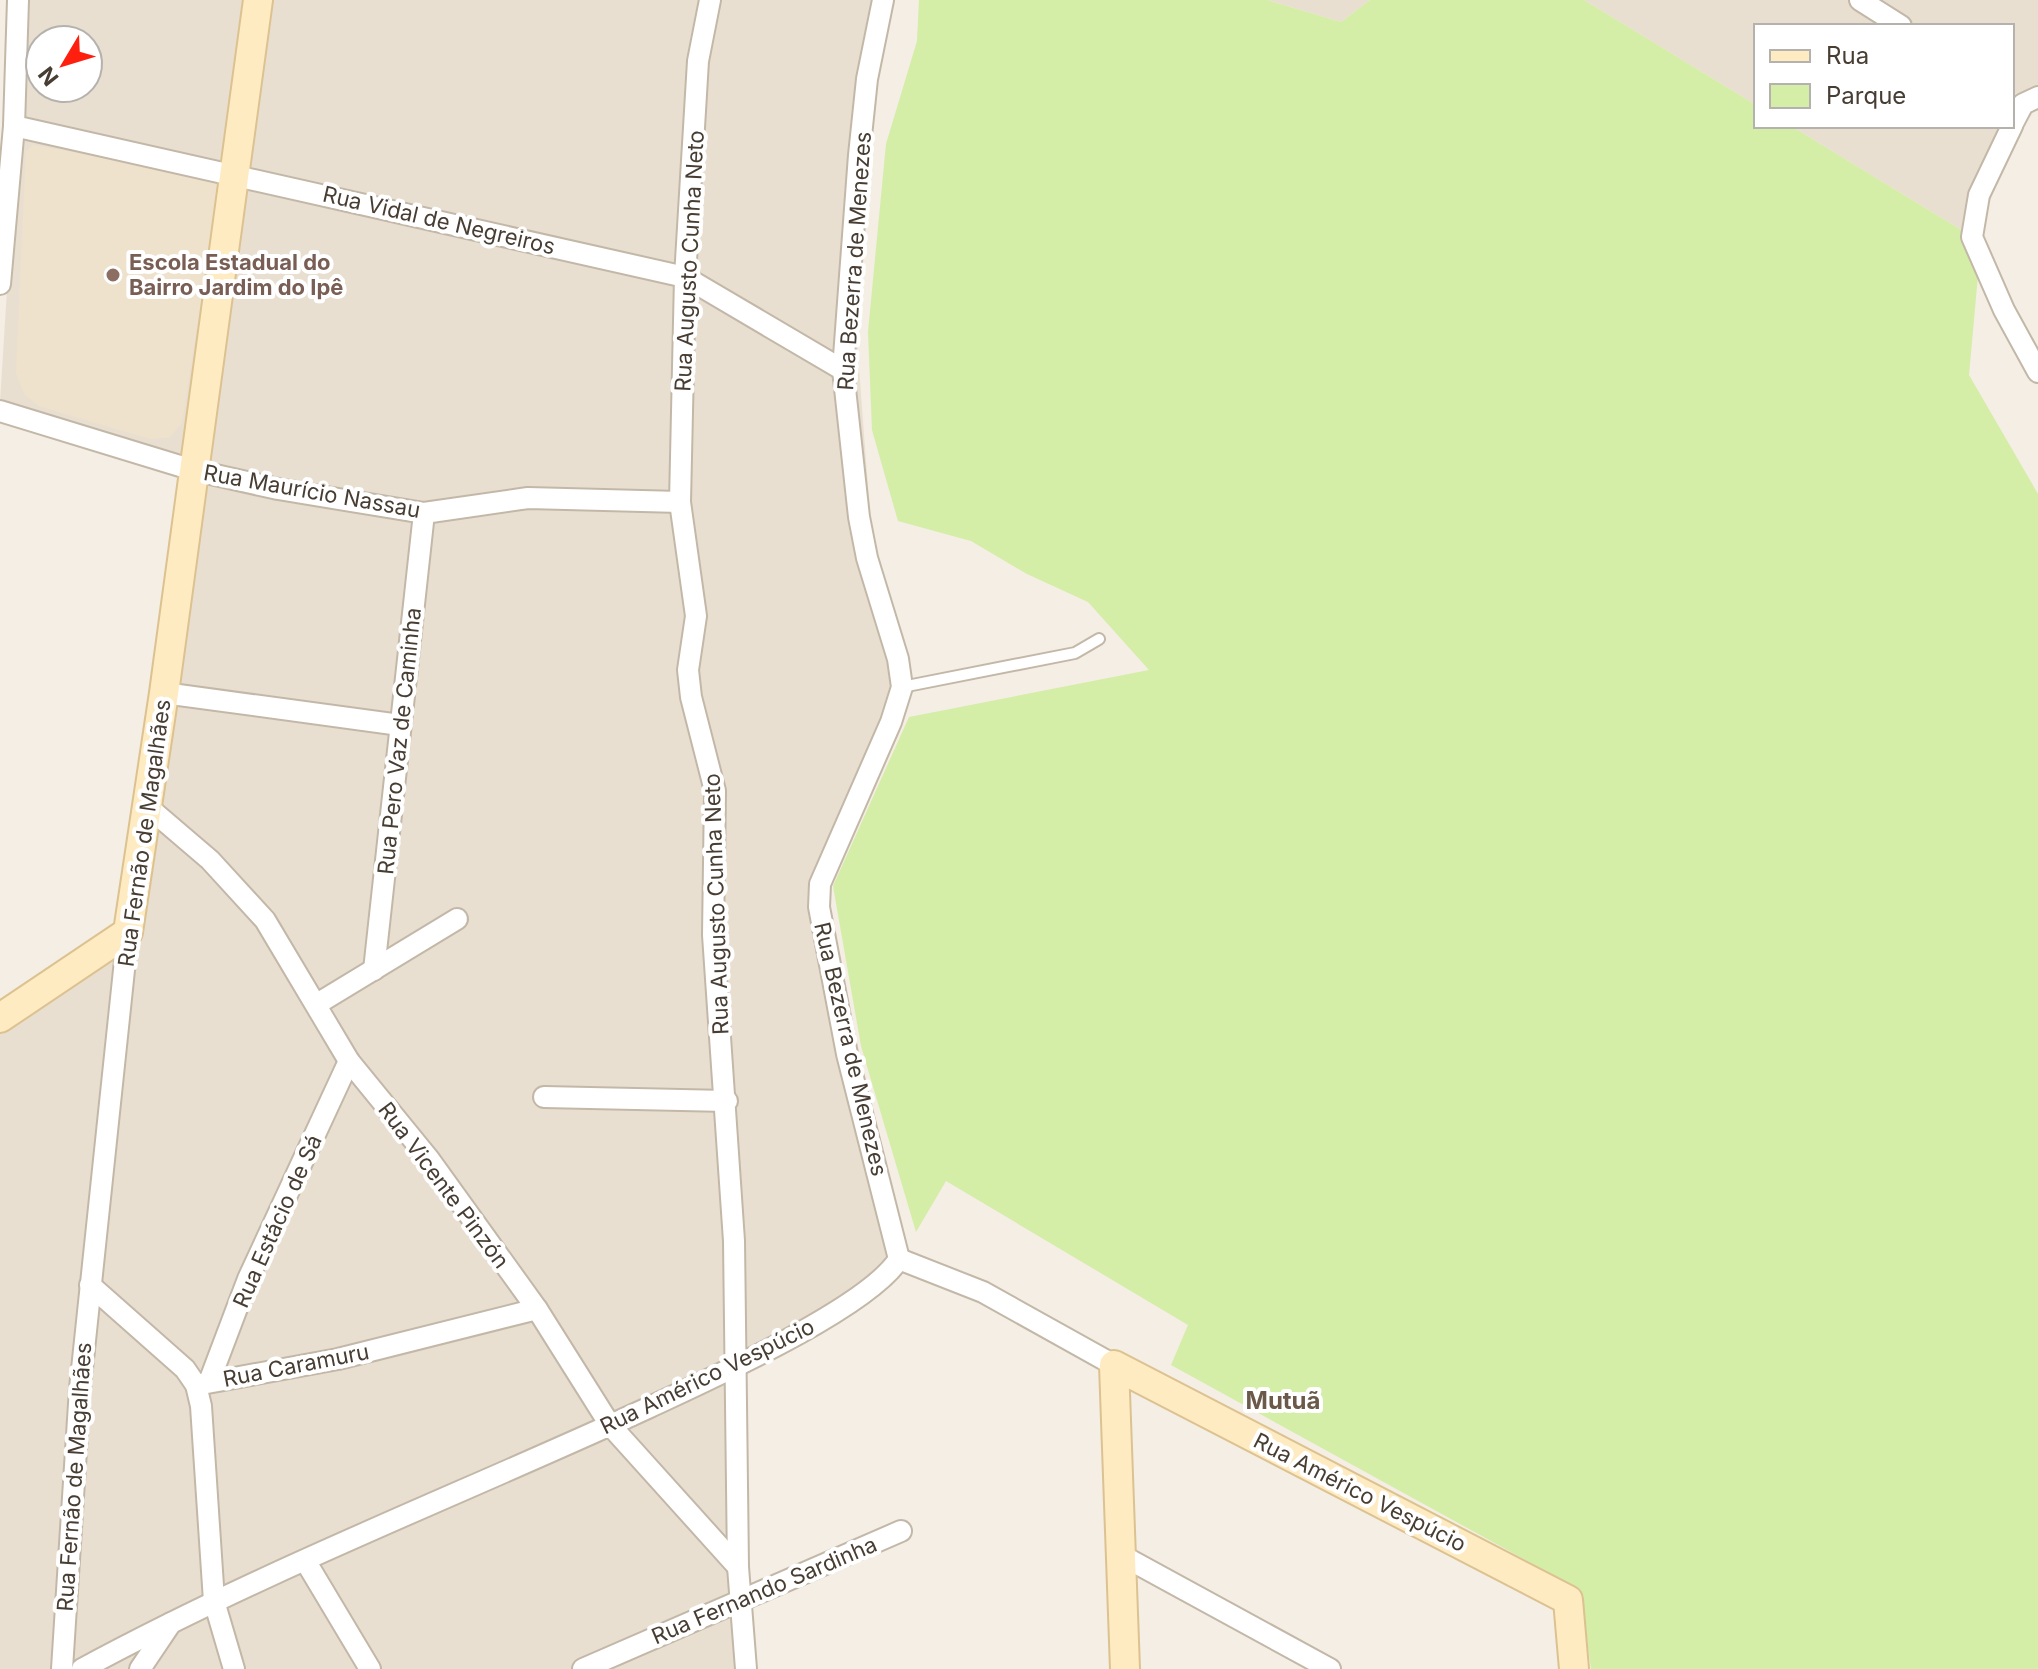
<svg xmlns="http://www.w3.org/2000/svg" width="2038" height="1669" font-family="Inter,sans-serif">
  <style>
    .residential { fill: #e9dfd1; fill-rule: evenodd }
    .education { fill: #efe2cc }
    .green { fill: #d4eda7 }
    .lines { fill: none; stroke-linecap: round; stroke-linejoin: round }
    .lane-casing { stroke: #c3b8a8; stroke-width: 14 }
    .street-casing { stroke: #c3b8a8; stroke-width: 24 }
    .secondary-casing { stroke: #dcc290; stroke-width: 32 }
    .lane { stroke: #fff; stroke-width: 10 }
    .street { stroke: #fff; stroke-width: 20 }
    .secondary { stroke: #ffebc2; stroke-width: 28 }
    .education-dot { fill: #8d6e63; stroke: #fff; stroke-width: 3 }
    .labels { text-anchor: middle; stroke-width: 8; stroke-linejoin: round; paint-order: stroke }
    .street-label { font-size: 22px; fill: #473d33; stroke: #fff }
    .education-label { font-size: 22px; font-weight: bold; fill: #785e54; stroke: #fff; text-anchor: start }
    .neighbourhood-label { font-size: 24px; font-weight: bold; fill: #6b5a49; stroke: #fff }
  </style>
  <rect width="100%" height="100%" fill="#f4eee4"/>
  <g class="residential">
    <path d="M 25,0 L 890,0 L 875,76 L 859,214 L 858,355 L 873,553 L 909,687 L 812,906 L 900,1267 L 736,1370 L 750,1669 L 0,1669 L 0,1021 L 143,928 L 199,465 L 0,402 ZM 40,40 L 88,40 L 88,88 L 40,88 Z"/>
    <path d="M 1267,0 L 1370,0 L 1341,22 Z"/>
    <path d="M 1584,0 L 2038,0 L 2038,105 L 1998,163 L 1981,242 L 1791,126 L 2012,126 L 2012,26 L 1756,26 L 1756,105 Z"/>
  </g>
  <path class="education" d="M 33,145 L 220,178 L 182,423 L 170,437 L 150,439 L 39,406 L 25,395 L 21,386 L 16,373 L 26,151 Z"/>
  <path class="green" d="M 919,0 L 1267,0 L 1341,22 L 1370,0 L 1584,0 L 1756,105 L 1756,126 L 1791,126 L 1981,242 L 1969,375 L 2038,494 L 2038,1669 L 1591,1669 L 1580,1590 L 1171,1365 L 1188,1325 L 946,1181 L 916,1232 L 861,1046 L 833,886 L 909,717 L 1149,670 L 1088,602 L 1027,574 L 971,541 L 898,521 L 872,430 L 868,332 L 886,144 L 917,41 Z"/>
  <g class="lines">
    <g class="lane-casing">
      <path id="lane" d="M 902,687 L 1075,653 L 1099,639"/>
    </g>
    <g class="street-casing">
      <g id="street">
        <path d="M 710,0 L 698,61 L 685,277 L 680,502 L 696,616 L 688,670 L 691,697 L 715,791 L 713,935 L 734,1241 L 738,1567 L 746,1669"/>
        <path d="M 883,0 L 867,79 L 859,155 L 843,370 L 859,517 L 867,558 L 898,659 L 902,687 L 891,722 L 820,884 L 819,907 L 847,1054 L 899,1259"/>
        <path d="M 1860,0 L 1901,26"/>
        <path d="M 2012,125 L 2023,104 L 2038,97"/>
        <path d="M 14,126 L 685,277 L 843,370"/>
        <path d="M 2012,126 L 1979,195 L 1972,237 L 2004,310 L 2038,372"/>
        <path d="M 0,284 L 14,126 L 18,0"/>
        <path d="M 0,411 L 193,470 L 278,489 L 424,513 L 528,498 L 680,502"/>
        <path d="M 164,693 L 400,725"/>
        <path d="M 148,807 L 210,860 L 265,920 L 349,1061 L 429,1159 L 537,1309 L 610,1425 L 738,1567"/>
        <path d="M 374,970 L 424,513"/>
        <path d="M 317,1004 L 457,919"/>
        <path d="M 544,1097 L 727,1101"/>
        <path d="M 899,1259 L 983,1292 L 1114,1365"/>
        <path d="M 90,1285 L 185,1369 L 196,1385 L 338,1359 L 537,1309"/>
        <path d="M 209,1382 L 248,1279 L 349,1061"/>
        <path d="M 196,1385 L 201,1406 L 214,1601 L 234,1669"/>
        <path d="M 1121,1555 L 1330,1669"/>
        <path d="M 306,1562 L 370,1669"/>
        <path d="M 62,1669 L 80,1388 L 128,932"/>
        <path d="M 82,1669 C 265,1570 461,1494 650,1407 C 707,1380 867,1309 899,1259"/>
        <path d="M 140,1669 L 171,1623"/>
        <path d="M 583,1669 L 901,1531"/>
      </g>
    </g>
    <g class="secondary-casing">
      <g id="secondary">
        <path d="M 0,1018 L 128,932 L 164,693 L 258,0"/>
        <path d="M 1125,1669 L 1114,1365 L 1568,1600 L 1574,1669"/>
      </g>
    </g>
    <use href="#lane" class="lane"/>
    <use href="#street" class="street"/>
    <use href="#secondary" class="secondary"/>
  </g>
  <circle class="education-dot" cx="113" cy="275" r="8"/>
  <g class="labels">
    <g class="street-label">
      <text transform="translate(439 220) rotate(13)" y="8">Rua Vidal de Negreiros</text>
      <text transform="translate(689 261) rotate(-87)" y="8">Rua Augusto Cunha Neto</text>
      <text transform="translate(854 261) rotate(-86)" y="8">Rua Bezerra de Menezes</text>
      <text transform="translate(312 491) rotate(10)" y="8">Rua Maurício Nassau</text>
      <text transform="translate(399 741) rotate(-84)" y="8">Rua Pero Vaz de Caminha</text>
      <text transform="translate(144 833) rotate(-82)" y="8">Rua Fernão de Magalhães</text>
      <text transform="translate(716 904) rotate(-92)" y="8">Rua Augusto Cunha Neto</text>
      <text transform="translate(851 1049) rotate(77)" y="8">Rua Bezerra de Menezes</text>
      <text transform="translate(444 1185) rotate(53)" y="8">Rua Vicente Pinzón</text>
      <text transform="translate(277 1221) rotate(-66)" y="8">Rua Estácio de Sá</text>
      <text transform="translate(296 1365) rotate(-11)" y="8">Rua Caramuru</text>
      <text transform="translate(707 1376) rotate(-26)" y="8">Rua Américo Vespúcio</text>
      <text transform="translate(74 1477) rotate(-86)" y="8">Rua Fernão de Magalhães</text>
      <text transform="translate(1360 1492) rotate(27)" y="8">Rua Américo Vespúcio</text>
      <text transform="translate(764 1590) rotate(-23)" y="8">Rua Fernando Sardinha</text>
    </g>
    <g class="education-label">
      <text x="129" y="270">Escola Estadual do<tspan x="129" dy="25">Bairro Jardim do Ipê</tspan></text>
    </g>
    <g class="neighbourhood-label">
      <text x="1283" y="1409">Mutuã</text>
    </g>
  </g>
  <rect x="1754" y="24" width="260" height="104" fill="#ffffff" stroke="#b5b1ad" stroke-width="2"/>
  <rect x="1770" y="50" width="40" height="12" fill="#ffebc2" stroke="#b5b1ad" stroke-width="2"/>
  <text x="1826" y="64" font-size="24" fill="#473d33">Rua</text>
  <rect x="1770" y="84" width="40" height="24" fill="#d4eda7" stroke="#b5b1ad" stroke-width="2"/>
  <text x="1826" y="104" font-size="24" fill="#473d33">Parque</text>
  <g transform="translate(64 64) rotate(232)"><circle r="38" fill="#ffffff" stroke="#b5b1ad" stroke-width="2"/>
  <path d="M0-6L14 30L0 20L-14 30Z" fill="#ff1f0f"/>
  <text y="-12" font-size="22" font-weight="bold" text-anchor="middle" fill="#473d33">N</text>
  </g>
</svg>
